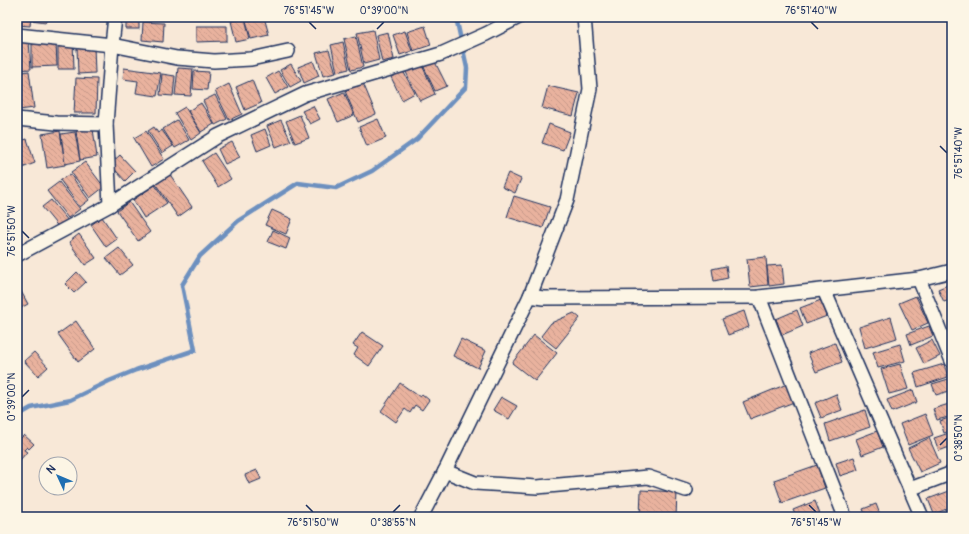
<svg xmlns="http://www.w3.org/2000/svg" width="969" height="534" font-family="Pangolin,sans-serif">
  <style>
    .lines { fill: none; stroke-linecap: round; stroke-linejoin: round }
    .stream { stroke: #6d90bf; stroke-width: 4.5 }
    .building { fill: url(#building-back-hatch); stroke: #1b2f5e }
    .street-casing { stroke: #1b2f5e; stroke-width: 16 }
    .street { stroke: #fcf5e5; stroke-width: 13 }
    .ticks { fill: none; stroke: #1b2f5e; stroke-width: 1.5 }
    .neatline { fill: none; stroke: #1b2f5e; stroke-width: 1.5 }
    .ticks-label { font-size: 10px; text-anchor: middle; fill: #1b2f5e }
  </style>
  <defs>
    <pattern id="building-back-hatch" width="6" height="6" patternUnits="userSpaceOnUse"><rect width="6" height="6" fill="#e9b29e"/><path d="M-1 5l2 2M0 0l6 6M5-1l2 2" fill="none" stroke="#c7998a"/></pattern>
  </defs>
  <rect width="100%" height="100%" fill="#f8e8d7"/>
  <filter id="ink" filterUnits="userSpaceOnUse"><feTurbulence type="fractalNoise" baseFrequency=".025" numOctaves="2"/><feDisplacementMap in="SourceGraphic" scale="8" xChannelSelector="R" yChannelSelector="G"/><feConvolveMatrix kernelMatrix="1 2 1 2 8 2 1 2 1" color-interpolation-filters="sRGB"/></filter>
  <g filter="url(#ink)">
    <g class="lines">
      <path class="stream" d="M 17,416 L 31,408 L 70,400 L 109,381 L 136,370 L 195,350 L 182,285 L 200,256 L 238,221 L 298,183 L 336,188 L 372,171 L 417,139 L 466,87 L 467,68 L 456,17"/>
    </g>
    <g class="building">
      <path d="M 17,17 L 31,17 L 30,26 L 17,25 Z"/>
      <path d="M 32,17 L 46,17 L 46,22 L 31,20 Z"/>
      <rect x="126" y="17" width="13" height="12"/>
      <path d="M 245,17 L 264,17 L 269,35 L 251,39 Z"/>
      <path d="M 245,18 L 250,39 L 236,42 L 231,21 Z"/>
      <path d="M 143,22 L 164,23 L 163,42 L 142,40 Z"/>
      <path d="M 196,26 L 227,26 L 227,41 L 196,42 Z"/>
      <path d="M 425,26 L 431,45 L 413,51 L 407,32 Z"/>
      <path d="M 373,30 L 379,60 L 364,64 L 357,33 Z"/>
      <path d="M 405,31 L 412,51 L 400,55 L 393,35 Z"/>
      <path d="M 388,32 L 394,59 L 382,62 L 376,35 Z"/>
      <path d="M 356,36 L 363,67 L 351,70 L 344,39 Z"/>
      <path d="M 29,41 L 31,69 L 18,70 L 17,42 Z"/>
      <path d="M 58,41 L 73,41 L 74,69 L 58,69 Z"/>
      <path d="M 343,42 L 349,69 L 337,72 L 331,45 Z"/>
      <path d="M 56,43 L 57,66 L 32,67 L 32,44 Z"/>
      <path d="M 94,46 L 95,73 L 78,74 L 77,47 Z"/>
      <path d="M 329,50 L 336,73 L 323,76 L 316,53 Z"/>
      <path d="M 434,60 L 447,86 L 435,91 L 423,65 Z"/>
      <path d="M 313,61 L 319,76 L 304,83 L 298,67 Z"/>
      <path d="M 291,64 L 301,81 L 290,87 L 280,70 Z"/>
      <path d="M 422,65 L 435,94 L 420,101 L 406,72 Z"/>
      <path d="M 124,68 L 161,73 L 157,96 L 136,93 L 138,81 L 123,79 Z"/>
      <path d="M 178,68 L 193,69 L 191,96 L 175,95 Z"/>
      <path d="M 29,71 L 34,108 L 19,110 L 17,98 L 17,73 Z"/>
      <path d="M 194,71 L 209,72 L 207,90 L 193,89 Z"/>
      <path d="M 278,71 L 288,87 L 275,94 L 266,78 Z"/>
      <path d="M 403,71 L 415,93 L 402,100 L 391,77 Z"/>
      <path d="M 162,74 L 175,76 L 173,96 L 160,95 Z"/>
      <path d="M 76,78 L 97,79 L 96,113 L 74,113 Z"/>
      <path d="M 252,80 L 261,103 L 245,110 L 236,87 Z"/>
      <path d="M 363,83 L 376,114 L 358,122 L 345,91 Z"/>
      <path d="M 229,84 L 242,114 L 229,120 L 215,91 Z"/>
      <path d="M 548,86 L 579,93 L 573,116 L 542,108 Z"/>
      <path d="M 344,92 L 354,115 L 338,122 L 328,99 Z"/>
      <path d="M 215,95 L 227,119 L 215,125 L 203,101 Z"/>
      <path d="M 201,103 L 214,124 L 201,132 L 188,111 Z"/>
      <path d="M 313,106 L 320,119 L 310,124 L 302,111 Z"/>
      <path d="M 185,107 L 201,133 L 191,140 L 175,113 Z"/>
      <path d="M 300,115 L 309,138 L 295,143 L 286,121 Z"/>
      <path d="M 378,119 L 386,138 L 367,146 L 359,127 Z"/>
      <path d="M 177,120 L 189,140 L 175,148 L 163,129 Z"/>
      <path d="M 281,120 L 291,141 L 276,147 L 267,126 Z"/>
      <path d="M 549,124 L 570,132 L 563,150 L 542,143 Z"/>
      <path d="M 154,127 L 158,133 L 162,130 L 173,146 L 162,153 L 148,131 Z"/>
      <path d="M 93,129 L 97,157 L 80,160 L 76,131 Z"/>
      <path d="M 265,129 L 271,145 L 257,151 L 251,135 Z"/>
      <path d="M 60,131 L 65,165 L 47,168 L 42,134 Z"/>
      <path d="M 146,131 L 164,159 L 151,167 L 134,138 Z"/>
      <path d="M 75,132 L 80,161 L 65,164 L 61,134 Z"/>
      <path d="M 27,139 L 35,163 L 22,168 L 17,155 L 17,142 Z"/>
      <path d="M 232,142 L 240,157 L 225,164 L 218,149 Z"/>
      <path d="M 214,153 L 231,179 L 218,187 L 202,161 Z"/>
      <path d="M 120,155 L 135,171 L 125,181 L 110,164 Z"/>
      <path d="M 85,162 L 104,187 L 90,198 L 71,172 Z"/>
      <path d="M 169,173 L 192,207 L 178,217 L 155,183 Z"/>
      <path d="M 508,173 L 521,179 L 515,193 L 502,187 Z"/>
      <path d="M 70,174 L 89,200 L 80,207 L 60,180 Z"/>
      <path d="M 59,182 L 80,209 L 68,218 L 47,191 Z"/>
      <path d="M 155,185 L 167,203 L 144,218 L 133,200 Z"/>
      <path d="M 514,196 L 550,207 L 543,228 L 507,217 Z"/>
      <path d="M 51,200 L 69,222 L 60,229 L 42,207 Z"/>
      <path d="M 129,202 L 150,232 L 138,241 L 117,211 Z"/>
      <path d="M 272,210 L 292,219 L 286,234 L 265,225 Z"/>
      <path d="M 102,217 L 117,239 L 106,247 L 91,225 Z"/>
      <path d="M 273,230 L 290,238 L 286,249 L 268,242 Z"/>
      <path d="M 79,234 L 96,258 L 85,265 L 69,242 Z"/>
      <path d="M 119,248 L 133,265 L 120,275 L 106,258 Z"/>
      <path d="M 766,257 L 768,285 L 750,287 L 747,259 Z"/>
      <path d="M 782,265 L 784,284 L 769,286 L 767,266 Z"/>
      <path d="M 726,266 L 728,278 L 714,281 L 712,269 Z"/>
      <path d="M 77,272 L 86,282 L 74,293 L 65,284 Z"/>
      <path d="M 952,283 L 952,299 L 944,302 L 938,289 Z"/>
      <path d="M 17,284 L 28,304 L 17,310 Z"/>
      <path d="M 916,296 L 928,323 L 912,330 L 899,303 Z"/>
      <path d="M 821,300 L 827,316 L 806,324 L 800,308 Z"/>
      <path d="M 797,310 L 803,326 L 782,335 L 776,319 Z"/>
      <path d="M 744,311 L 749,327 L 728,335 L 722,319 Z"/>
      <path d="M 574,313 L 580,318 L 556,348 L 541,336 L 551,323 Z"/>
      <path d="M 891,317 L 897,338 L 865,348 L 859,327 Z"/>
      <path d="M 76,321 L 95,349 L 78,362 L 58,334 Z"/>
      <path d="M 929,326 L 933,336 L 911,345 L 907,334 Z"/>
      <path d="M 362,332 L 383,346 L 369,366 L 354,355 L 358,348 L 353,345 Z"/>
      <path d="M 534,335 L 557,353 L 535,381 L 512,363 Z"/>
      <path d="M 461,339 L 486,351 L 478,368 L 453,356 Z"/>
      <path d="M 932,340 L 940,356 L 924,364 L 916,348 Z"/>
      <path d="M 835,343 L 842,362 L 816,372 L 808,353 Z"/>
      <path d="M 900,344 L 905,361 L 878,368 L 873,352 Z"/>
      <path d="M 34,352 L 48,367 L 38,376 L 24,361 Z"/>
      <path d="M 900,364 L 908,389 L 889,394 L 881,369 Z"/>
      <path d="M 944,364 L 948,377 L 918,387 L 914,373 Z"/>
      <path d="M 952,378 L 952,390 L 936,395 L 932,384 Z"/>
      <path d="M 400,383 L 420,397 L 422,394 L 429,400 L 422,410 L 415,405 L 410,413 L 405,409 L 396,422 L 381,411 Z"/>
      <path d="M 787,384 L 794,402 L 750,419 L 743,402 Z"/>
      <path d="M 913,390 L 917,402 L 892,412 L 887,400 Z"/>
      <path d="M 836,394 L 842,410 L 821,418 L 815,403 Z"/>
      <path d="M 501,397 L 517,406 L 509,419 L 493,410 Z"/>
      <path d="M 952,403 L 952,416 L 937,420 L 933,409 Z"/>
      <path d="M 865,410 L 870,427 L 830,441 L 825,424 Z"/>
      <path d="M 925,414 L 933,435 L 908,445 L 900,424 Z"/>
      <path d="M 952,417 L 952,430 L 944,433 L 940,421 Z"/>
      <path d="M 877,431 L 883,447 L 862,455 L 856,439 Z"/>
      <path d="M 952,432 L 952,446 L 939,451 L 934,438 Z"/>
      <path d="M 24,435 L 34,444 L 29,449 L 27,447 L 24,450 L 27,452 L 20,460 L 17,457 L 17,438 L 19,440 Z"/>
      <path d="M 929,438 L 940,463 L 920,472 L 908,448 Z"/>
      <path d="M 854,457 L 858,470 L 840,476 L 836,463 Z"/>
      <path d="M 817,465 L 825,488 L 782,503 L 774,480 Z"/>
      <path d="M 257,470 L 261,479 L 249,484 L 245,475 Z"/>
      <path d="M 641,490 L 677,492 L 676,517 L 640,517 Z"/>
      <path d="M 952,490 L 952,507 L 934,514 L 928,499 Z"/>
      <path d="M 815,501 L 821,517 L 796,517 L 793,510 Z"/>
      <path d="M 876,504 L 881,517 L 866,517 L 863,509 Z"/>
    </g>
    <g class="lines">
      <g class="street-casing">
        <g id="street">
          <path d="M 17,35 L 112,45 L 177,58 L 214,61 L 251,59 L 288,51"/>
          <path d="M 17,119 L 56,123 L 106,124"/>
          <path d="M 110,205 L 106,124 L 112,45 L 115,17"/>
          <path d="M 17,255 L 110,205 L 218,136 L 305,94 L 441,54 L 486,34 L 519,17"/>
          <path d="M 919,279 L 952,361"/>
          <path d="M 824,290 L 922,517"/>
          <path d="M 530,296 L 543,298 L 759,297 L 919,279 L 952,271"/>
          <path d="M 759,297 L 845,517"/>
          <path d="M 445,471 L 475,483 L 537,487 L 648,477 L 686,490"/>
          <path d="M 910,489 L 952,473"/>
          <path d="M 421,517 L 445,471 L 530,296 L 567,200 L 590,89 L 584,17"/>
        </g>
      </g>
      <use href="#street" class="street"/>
    </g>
  </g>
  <path class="ticks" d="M 309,22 L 316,29M 811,22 L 818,29M 377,29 L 384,22M 940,146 L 947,153M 22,231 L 29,238M 22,397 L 29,390M 940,445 L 947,438M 306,505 L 313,512M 809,505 L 816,512M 393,512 L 400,505"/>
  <rect width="969" height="534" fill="none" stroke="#fcf5e5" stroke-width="44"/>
  <g transform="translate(58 476) rotate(314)"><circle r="19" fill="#fcf5e5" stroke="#a2a6af"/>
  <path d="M0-3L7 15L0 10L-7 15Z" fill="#1f6fb2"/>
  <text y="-6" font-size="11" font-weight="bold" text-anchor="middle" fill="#1b2f5e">N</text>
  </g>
  <rect x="22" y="22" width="925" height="490" class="neatline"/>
  <g class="ticks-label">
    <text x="309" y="14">76°51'45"W</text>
    <text x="384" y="14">0°39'00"N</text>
    <text x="811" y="14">76°51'40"W</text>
    <text transform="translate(958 153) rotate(-90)" y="4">76°51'40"W</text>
    <text transform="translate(11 231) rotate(-90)" y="4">76°51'50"W</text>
    <text transform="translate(11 397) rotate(-90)" y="4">0°39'00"N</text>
    <text transform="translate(958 438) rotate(-90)" y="4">0°38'50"N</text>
    <text x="313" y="526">76°51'50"W</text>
    <text x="393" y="526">0°38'55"N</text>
    <text x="816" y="526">76°51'45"W</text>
  </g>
</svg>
